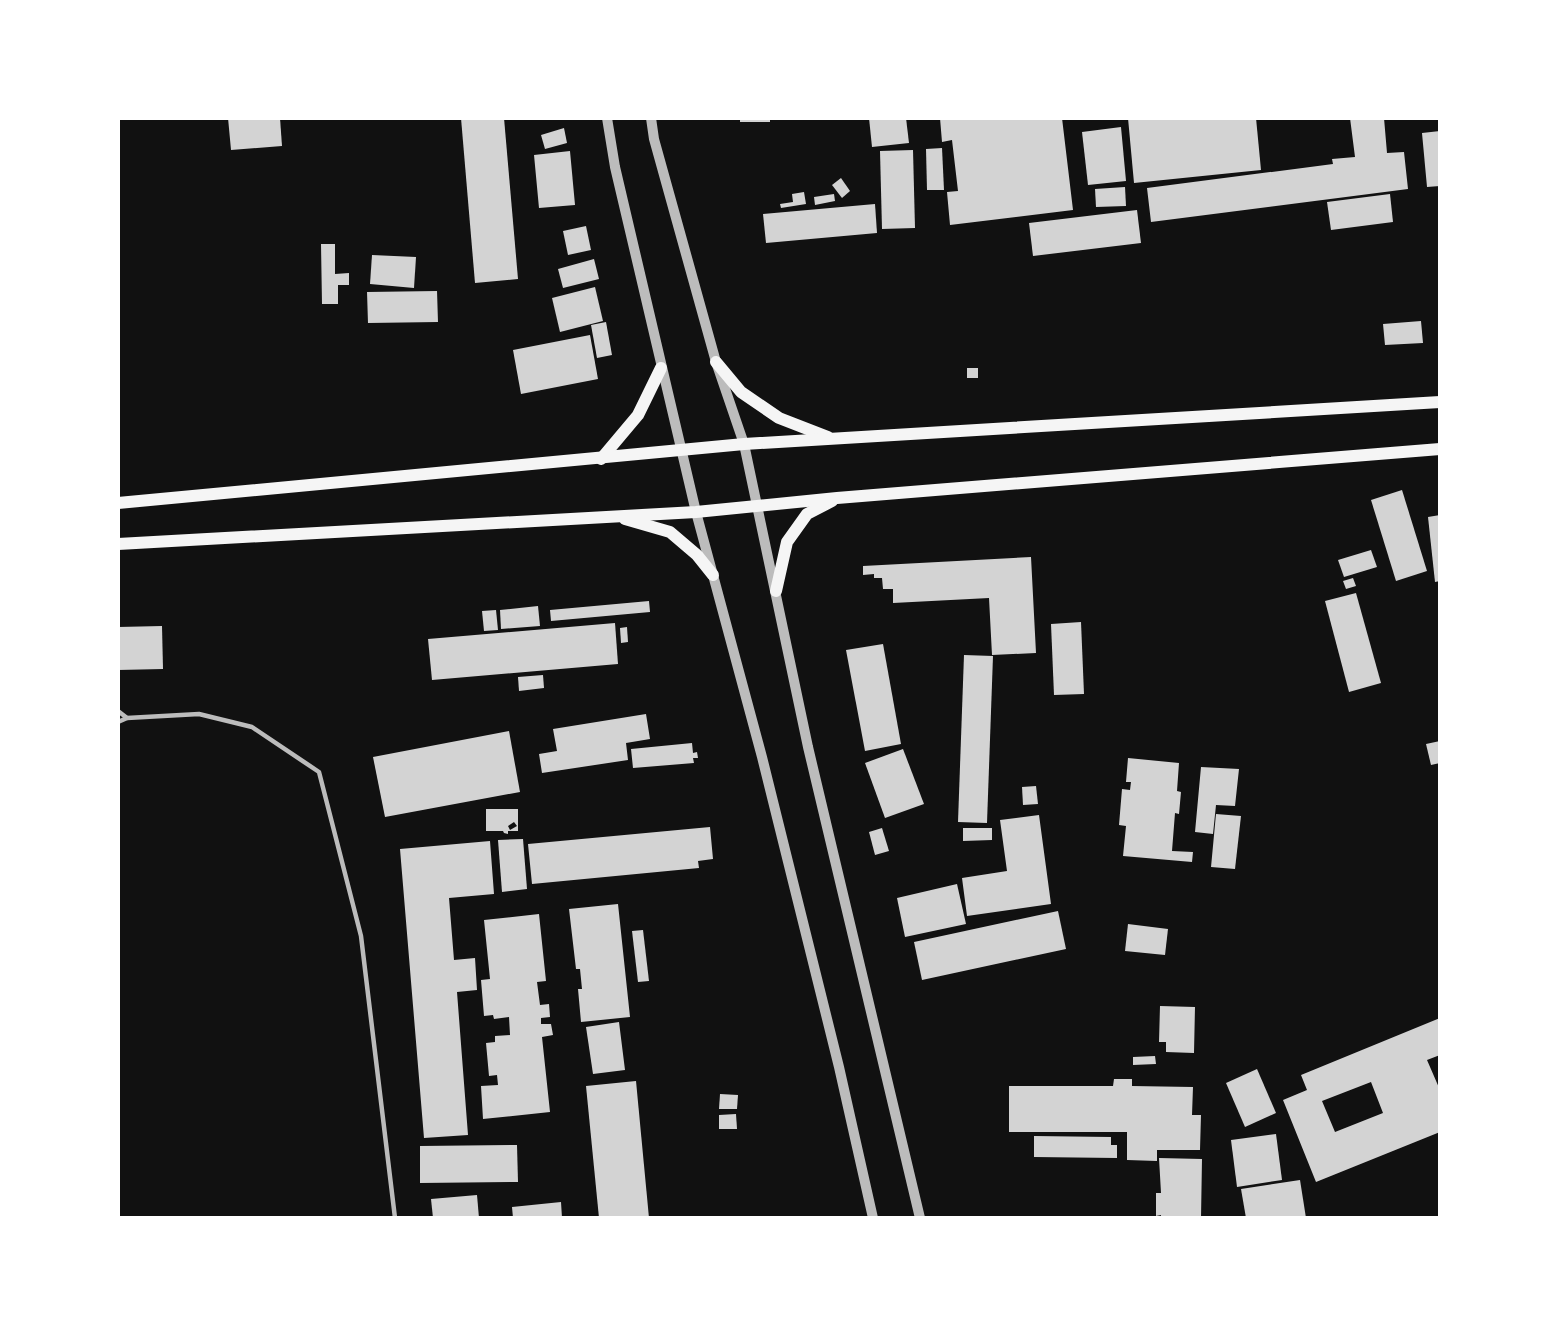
<svg xmlns="http://www.w3.org/2000/svg" width="1558" height="1336" font-family="Commissioner,sans-serif">
  <style>
    .building { fill: #d3d3d3; fill-rule: evenodd }
    .lines { fill: none; stroke-linecap: round; stroke-linejoin: round }
    .service { stroke: #bcbcbc; stroke-width: 4.5 }
    .tertiary { stroke: #bcbcbc; stroke-width: 10 }
    .secondary { stroke: #f5f5f5; stroke-width: 12 }
  </style>
  <rect width="100%" height="100%" fill="#111"/>
  <g class="building">
    <path d="M 228,118 L 280,118 L 282,146 L 231,150 Z"/>
    <path d="M 461,118 L 504,118 L 518,279 L 475,283 Z"/>
    <rect x="740" y="118" width="30" height="4"/>
    <path d="M 869,118 L 906,118 L 909,143 L 872,147 Z"/>
    <path d="M 940,118 L 1062,118 L 1073,210 L 950,225 L 947,192 L 958,191 L 952,140 L 942,142 Z"/>
    <path d="M 1128,118 L 1256,118 L 1261,170 L 1134,183 Z"/>
    <path d="M 1350,118 L 1384,118 L 1387,153 L 1404,152 L 1408,189 L 1151,222 L 1147,188 L 1333,164 L 1332,159 L 1355,157 Z"/>
    <path d="M 1121,127 L 1126,181 L 1088,185 L 1082,132 Z"/>
    <path d="M 564,128 L 567,143 L 545,149 L 541,135 Z"/>
    <path d="M 1440,131 L 1440,186 L 1427,187 L 1422,133 Z"/>
    <path d="M 942,148 L 944,190 L 927,190 L 926,149 Z"/>
    <path d="M 913,150 L 915,228 L 882,229 L 880,151 Z"/>
    <path d="M 570,151 L 575,205 L 539,208 L 534,155 Z"/>
    <path d="M 841,178 L 850,191 L 842,198 L 832,185 Z"/>
    <path d="M 1125,187 L 1126,206 L 1096,207 L 1095,189 Z"/>
    <path d="M 804,192 L 806,204 L 781,208 L 780,204 L 793,202 L 792,194 Z"/>
    <path d="M 834,194 L 835,201 L 815,205 L 814,197 Z"/>
    <path d="M 1390,194 L 1393,222 L 1331,230 L 1327,202 Z"/>
    <path d="M 875,204 L 877,233 L 766,243 L 763,214 Z"/>
    <path d="M 1137,210 L 1141,243 L 1033,256 L 1029,223 Z"/>
    <path d="M 586,226 L 591,250 L 568,255 L 563,231 Z"/>
    <path d="M 321,244 L 335,244 L 335,274 L 349,273 L 349,285 L 338,285 L 338,304 L 322,304 Z"/>
    <path d="M 372,255 L 416,257 L 414,288 L 370,284 Z"/>
    <path d="M 594,259 L 599,279 L 563,288 L 558,269 Z"/>
    <path d="M 595,287 L 603,321 L 560,332 L 552,298 Z"/>
    <path d="M 437,291 L 438,322 L 368,323 L 367,292 Z"/>
    <path d="M 1421,321 L 1423,343 L 1385,345 L 1383,324 Z"/>
    <path d="M 606,322 L 612,355 L 597,358 L 591,325 Z"/>
    <path d="M 590,335 L 598,379 L 521,394 L 513,350 Z"/>
    <rect x="967" y="368" width="11" height="10"/>
    <path d="M 1402,490 L 1427,571 L 1396,581 L 1371,500 Z"/>
    <path d="M 1440,515 L 1440,581 L 1435,582 L 1428,517 Z"/>
    <path d="M 1371,550 L 1377,567 L 1344,577 L 1338,560 Z"/>
    <path d="M 1031,557 L 1036,653 L 992,655 L 989,598 L 893,603 L 893,589 L 883,589 L 882,578 L 874,578 L 874,574 L 863,575 L 863,566 Z"/>
    <path d="M 1353,578 L 1356,586 L 1346,589 L 1343,581 Z"/>
    <path d="M 1356,593 L 1381,683 L 1349,692 L 1325,601 Z"/>
    <path d="M 649,601 L 650,612 L 551,621 L 550,610 Z"/>
    <path d="M 538,606 L 540,626 L 501,629 L 500,610 Z"/>
    <path d="M 496,610 L 498,630 L 484,631 L 482,611 Z"/>
    <path d="M 1081,622 L 1084,694 L 1054,695 L 1051,624 Z"/>
    <path d="M 615,623 L 618,664 L 432,680 L 428,639 Z"/>
    <path d="M 162,626 L 163,669 L 118,670 L 118,627 Z"/>
    <path d="M 627,627 L 628,642 L 621,643 L 620,628 Z"/>
    <path d="M 883,644 L 901,744 L 865,751 L 846,650 Z"/>
    <path d="M 964,655 L 993,656 L 987,823 L 958,822 Z"/>
    <path d="M 543,675 L 544,688 L 519,691 L 518,677 Z"/>
    <path d="M 646,714 L 650,739 L 626,743 L 628,760 L 542,773 L 539,754 L 557,751 L 553,729 Z"/>
    <path d="M 509,731 L 520,792 L 385,817 L 373,757 Z"/>
    <path d="M 1440,741 L 1440,763 L 1431,765 L 1426,744 Z"/>
    <path d="M 692,743 L 693,753 L 697,752 L 698,758 L 693,758 L 694,763 L 633,768 L 631,749 Z"/>
    <path d="M 903,749 L 924,804 L 885,818 L 865,763 Z"/>
    <path d="M 1128,758 L 1179,763 L 1177,791 L 1181,792 L 1179,814 L 1175,813 L 1172,851 L 1193,852 L 1192,862 L 1123,856 L 1126,826 L 1119,825 L 1122,789 L 1130,790 L 1131,782 L 1126,782 Z"/>
    <path d="M 1201,767 L 1239,769 L 1235,806 L 1216,805 L 1213,834 L 1195,832 Z"/>
    <path d="M 1036,786 L 1038,804 L 1023,805 L 1022,787 Z"/>
    <path d="M 486,809 L 518,809 L 518,831 L 508,831 L 508,834 L 504,833 L 503,831 L 486,831 ZM 514,822 L 517,826 L 510,830 L 508,826 Z"/>
    <path d="M 1216,814 L 1241,816 L 1235,869 L 1211,867 Z"/>
    <path d="M 1039,815 L 1051,904 L 967,916 L 962,878 L 1007,871 L 1000,820 Z"/>
    <path d="M 710,827 L 713,859 L 698,861 L 699,868 L 532,884 L 528,844 Z"/>
    <path d="M 882,828 L 889,851 L 875,855 L 869,832 Z"/>
    <path d="M 963,828 L 992,828 L 992,840 L 963,841 Z"/>
    <path d="M 523,839 L 527,889 L 502,892 L 498,840 Z"/>
    <path d="M 490,841 L 494,894 L 449,898 L 454,960 L 475,958 L 477,990 L 457,992 L 468,1135 L 424,1138 L 400,849 Z"/>
    <path d="M 957,884 L 966,924 L 905,937 L 897,898 Z"/>
    <path d="M 618,904 L 630,1017 L 581,1022 L 578,989 L 582,989 L 580,969 L 576,969 L 569,909 Z"/>
    <path d="M 1058,911 L 1066,949 L 922,980 L 914,942 Z"/>
    <path d="M 539,914 L 546,981 L 537,982 L 540,1005 L 549,1004 L 550,1017 L 541,1018 L 541,1024 L 551,1024 L 553,1035 L 542,1037 L 550,1112 L 483,1119 L 481,1086 L 498,1085 L 497,1075 L 489,1076 L 486,1043 L 495,1042 L 495,1036 L 510,1035 L 509,1017 L 494,1019 L 493,1015 L 484,1016 L 481,980 L 490,979 L 484,920 Z"/>
    <path d="M 1128,924 L 1168,929 L 1165,955 L 1125,951 Z"/>
    <path d="M 643,930 L 649,981 L 638,982 L 632,931 Z"/>
    <path d="M 1160,1006 L 1195,1007 L 1194,1053 L 1166,1052 L 1166,1042 L 1159,1042 Z"/>
    <path d="M 1440,1018 L 1440,1055 L 1427,1060 L 1440,1090 L 1440,1132 L 1316,1182 L 1283,1100 L 1307,1090 L 1301,1075 ZM 1371,1082 L 1383,1113 L 1335,1132 L 1322,1101 Z"/>
    <path d="M 619,1022 L 625,1070 L 593,1074 L 586,1027 Z"/>
    <path d="M 1155,1056 L 1156,1064 L 1133,1065 L 1133,1057 Z"/>
    <path d="M 1257,1069 L 1276,1113 L 1245,1127 L 1226,1083 Z"/>
    <path d="M 1114,1079 L 1132,1079 L 1132,1086 L 1193,1087 L 1192,1115 L 1201,1115 L 1200,1150 L 1157,1150 L 1157,1161 L 1127,1160 L 1127,1132 L 1009,1132 L 1009,1086 L 1113,1086 Z"/>
    <path d="M 636,1081 L 649,1218 L 599,1218 L 586,1086 Z"/>
    <path d="M 720,1094 L 738,1095 L 737,1109 L 719,1109 Z"/>
    <path d="M 736,1114 L 737,1129 L 719,1129 L 719,1115 Z"/>
    <path d="M 1276,1134 L 1282,1180 L 1237,1187 L 1231,1140 Z"/>
    <path d="M 1034,1136 L 1111,1137 L 1111,1145 L 1117,1145 L 1117,1158 L 1034,1157 Z"/>
    <path d="M 517,1145 L 518,1182 L 420,1183 L 420,1146 Z"/>
    <path d="M 1159,1158 L 1202,1159 L 1201,1218 L 1161,1218 L 1161,1215 L 1156,1216 L 1156,1193 L 1161,1193 Z"/>
    <path d="M 1300,1180 L 1306,1218 L 1246,1218 L 1241,1189 Z"/>
    <path d="M 477,1195 L 479,1218 L 433,1218 L 431,1199 Z"/>
    <path d="M 561,1202 L 562,1218 L 513,1218 L 512,1207 Z"/>
  </g>
  <g class="lines">
    <g class="service">
      <path d="M 118,711 L 127,718 L 199,714 L 252,727 L 319,772 L 361,936 L 395,1218"/>
      <path d="M 118,722 L 127,718"/>
    </g>
    <g class="tertiary">
      <path d="M 607,118 L 615,167 L 696,512 L 762,757 L 839,1067 L 873,1218"/>
      <path d="M 651,118 L 654,139 L 716,362 L 744,444 L 808,747 L 920,1218"/>
    </g>
    <g class="secondary">
      <path d="M 716,362 L 741,392 L 779,418 L 828,437"/>
      <path d="M 601,459 L 638,415 L 661,368"/>
      <path d="M 118,503 L 744,444 L 1440,402"/>
      <path d="M 625,519 L 670,532 L 697,555 L 713,575"/>
      <path d="M 118,544 L 696,512 L 837,498 L 1440,449"/>
      <path d="M 776,591 L 787,542 L 807,514 L 832,501"/>
    </g>
  </g>
  <rect width="1558" height="1336" fill="none" stroke="#ffffff" stroke-width="240"/>
</svg>
